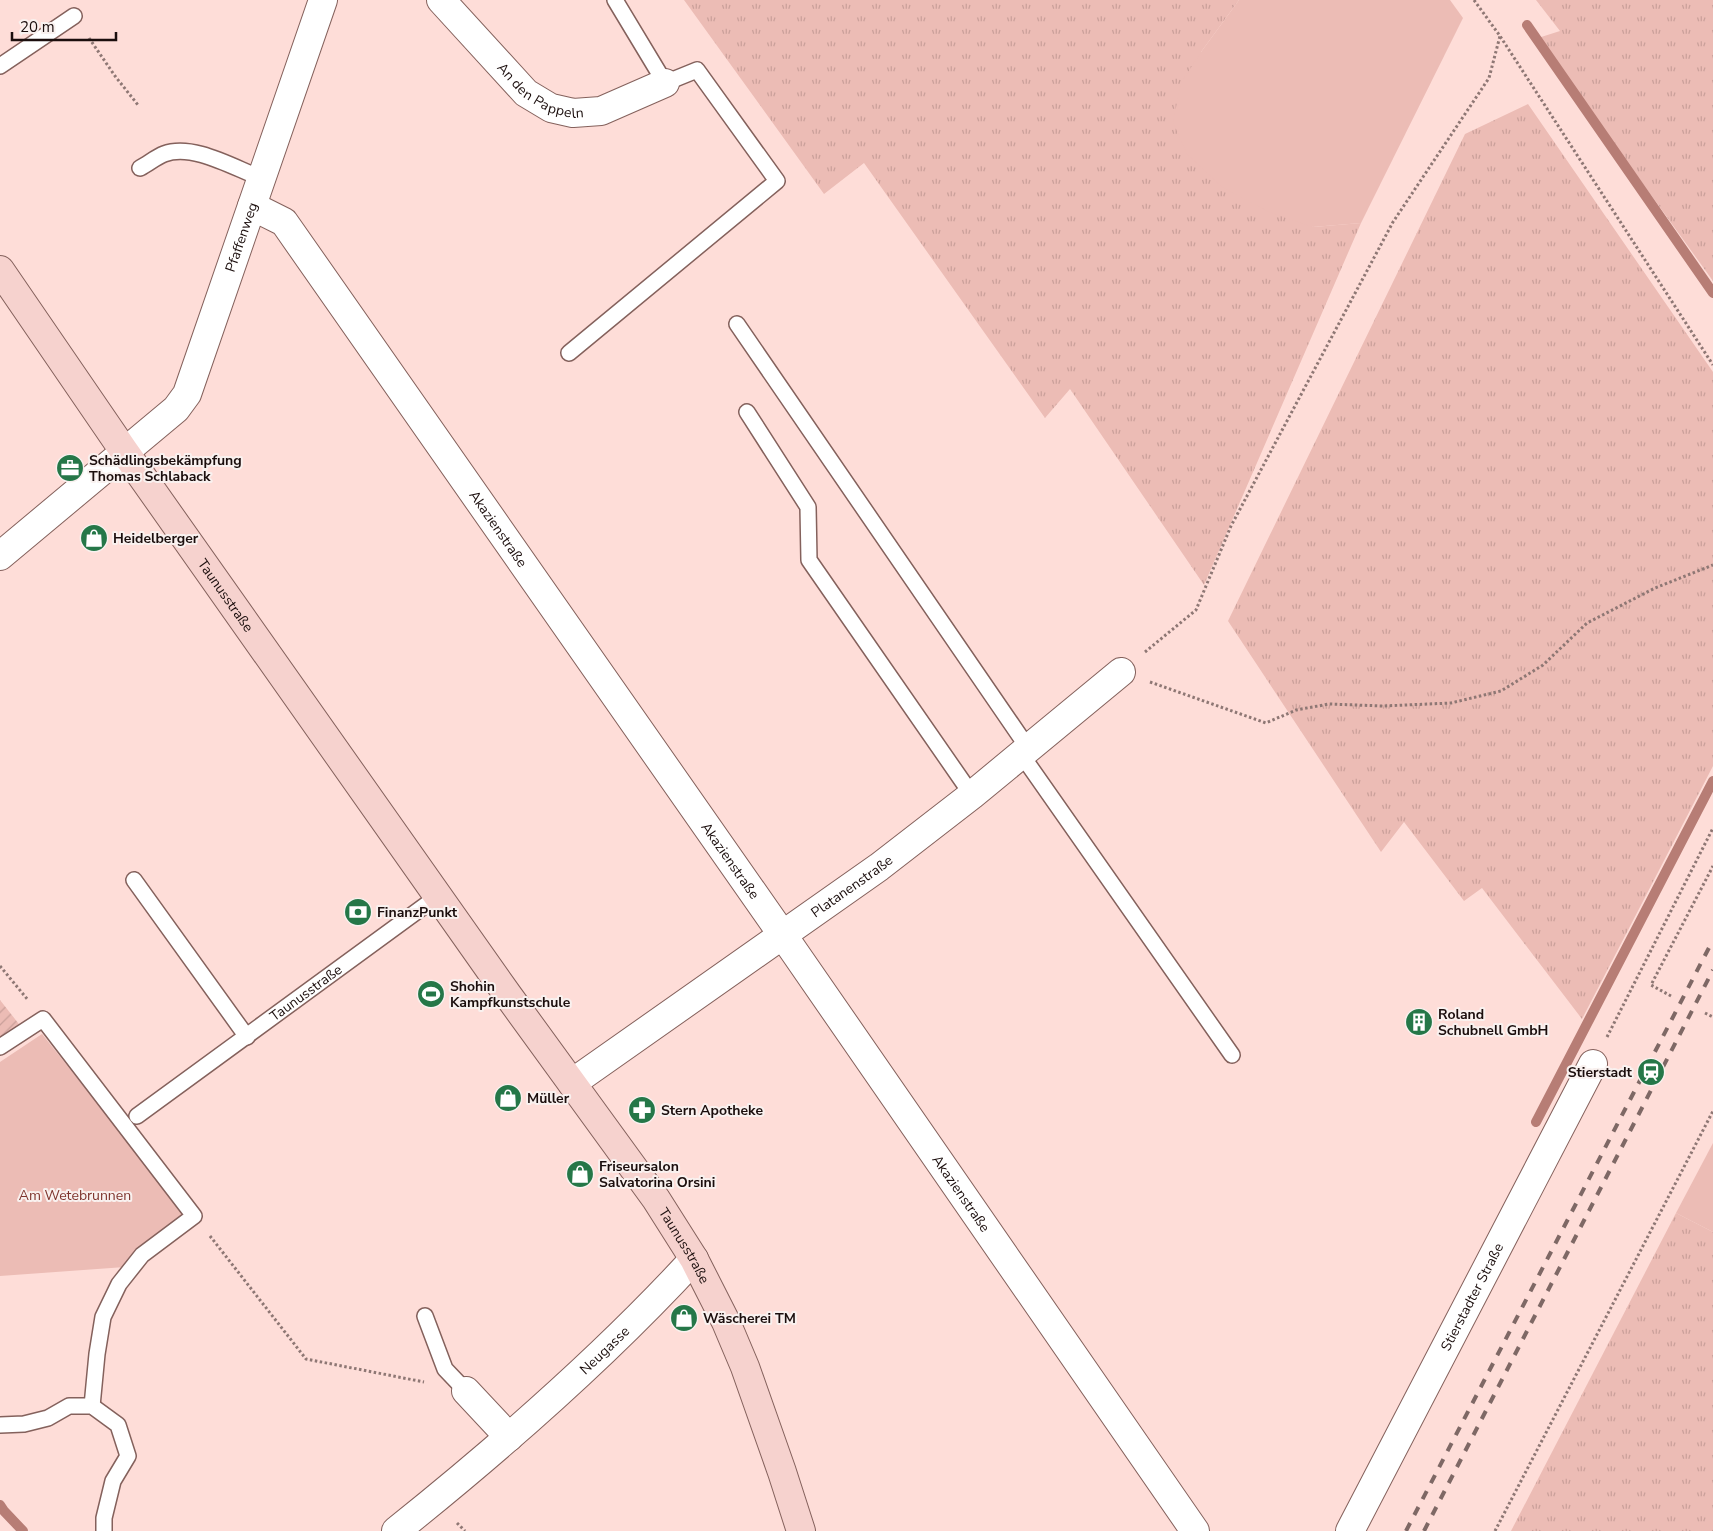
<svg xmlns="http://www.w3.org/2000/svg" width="1713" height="1531" font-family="'Nunito Sans',sans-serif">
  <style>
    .grass { fill: url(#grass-tufts) }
    .park { fill: #ecbcb5 }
    .garden { fill: url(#garden-furrows) }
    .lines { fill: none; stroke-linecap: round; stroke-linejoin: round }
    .stream { stroke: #b77d75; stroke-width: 10 }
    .lane-casing { stroke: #84615c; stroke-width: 18 }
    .street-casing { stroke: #84615c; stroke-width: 30 }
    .secondary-casing { stroke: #84615c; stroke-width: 30 }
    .path { stroke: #8e7774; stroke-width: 3; stroke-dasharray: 2.5 2.5; stroke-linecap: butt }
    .lane { stroke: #fff; stroke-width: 15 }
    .street { stroke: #fff; stroke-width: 28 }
    .secondary { stroke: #f6d2ce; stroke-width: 28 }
    .rail { stroke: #7e6865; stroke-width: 4; stroke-dasharray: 9 9; stroke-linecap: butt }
    .labels { text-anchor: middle; stroke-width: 4; stroke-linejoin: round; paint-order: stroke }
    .street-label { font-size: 14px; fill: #1b0e0d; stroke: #f9f1ef }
    .poi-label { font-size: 14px; font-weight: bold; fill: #1b0e0d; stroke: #f9f1ef; text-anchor: start }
    .park-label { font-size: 14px; fill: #7e342d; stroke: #f9f1ef }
  </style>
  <defs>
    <pattern id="grass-tufts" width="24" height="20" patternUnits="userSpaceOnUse" patternTransform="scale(1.25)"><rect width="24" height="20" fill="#ecbcb5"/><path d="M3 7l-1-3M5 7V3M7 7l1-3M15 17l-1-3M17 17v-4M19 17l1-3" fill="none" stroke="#caa09a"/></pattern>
    <pattern id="garden-furrows" width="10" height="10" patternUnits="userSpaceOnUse" patternTransform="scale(1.25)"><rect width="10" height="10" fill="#ecbcb5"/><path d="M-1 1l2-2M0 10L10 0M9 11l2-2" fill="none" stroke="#caa09a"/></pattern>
  </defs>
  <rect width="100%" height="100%" fill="#feddd8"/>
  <g class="grass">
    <path d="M 684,0 L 1239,0 L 1201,52 L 1313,227 L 1361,223 L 1204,585 L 1070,389 L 1045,418 L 864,163 L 824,194 Z"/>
    <path d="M 1536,0 L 1713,0 L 1713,281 L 1538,38 L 1560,31 Z"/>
    <path d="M 1528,104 L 1713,372 L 1713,766 L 1582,1019 L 1482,888 L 1464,901 L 1404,822 L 1381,852 L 1228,621 L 1465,134 Z"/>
    <path d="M 1676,1213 L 1713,1232 L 1713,1531 L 1511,1531 Z"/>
  </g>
  <g class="park">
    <path d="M 1239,0 L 1450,0 L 1463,18 L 1361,223 L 1313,227 L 1269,212 L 1222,187 L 1187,154 L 1173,122 L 1181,83 L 1201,52 Z"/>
    <path d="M 42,1034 L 189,1218 L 125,1267 L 0,1276 L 0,1062 Z"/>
    <path d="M 1713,1143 L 1713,1232 L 1676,1213 Z"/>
  </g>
  <path class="garden" d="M 0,1000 L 22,1028 L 0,1040 Z"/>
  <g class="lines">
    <g class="stream">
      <path d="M 1527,25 L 1713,293"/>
      <path d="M 1536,1122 L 1713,781"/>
      <path d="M 0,1505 L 4,1511 L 23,1531"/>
    </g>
    <g class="lane-casing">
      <g id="lane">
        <path d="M 0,66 L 74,16"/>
        <path d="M 140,168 C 148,164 156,157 164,154 C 193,143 234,168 261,178"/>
        <path d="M 737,324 L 1028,748"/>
        <path d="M 569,353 L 777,181 L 697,70 L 665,83 L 615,0"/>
        <path d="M 747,412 L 808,507 L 809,560 L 972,795"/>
        <path d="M 1021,754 L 1232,1055"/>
        <path d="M 134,880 L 247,1037"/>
        <path d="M 0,1047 L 43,1019 L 194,1216 L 142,1255 L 119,1284 L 103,1317 L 97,1354 L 92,1406"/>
        <path id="s1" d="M 137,1116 L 438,896"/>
        <path d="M 425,1316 L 445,1369 L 466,1391"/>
        <path d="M 0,1425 L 24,1424 L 48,1418 L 69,1406 L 92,1406 L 118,1425 L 128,1456 L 113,1481 L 104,1518 L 104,1531"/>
      </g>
    </g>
    <g class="street-casing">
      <g id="street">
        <path id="s2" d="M 441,0 L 526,93 L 551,108 L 573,113 L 601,111 L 665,83"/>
        <path id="s3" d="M 252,206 L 284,222 L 791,947 L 1195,1531"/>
        <path id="s4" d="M 0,556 L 176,409 L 187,394 L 323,0"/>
        <path id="s5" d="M 572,1083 L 879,867 L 972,795 L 1121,672"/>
        <path d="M 466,1391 L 509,1437"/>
        <path id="s6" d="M 396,1531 C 501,1447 603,1358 694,1259"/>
        <path id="s7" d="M 1350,1531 L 1593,1064"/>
      </g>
    </g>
    <g class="secondary-casing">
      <g id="secondary">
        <path id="s8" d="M 0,270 L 124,451 L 507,994 L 656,1199 L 694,1259 L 726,1322 L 745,1367 L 782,1472 L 801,1531"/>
      </g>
    </g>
    <g class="path">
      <path d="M 1474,0 L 1500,36 L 1713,365"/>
      <path d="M 89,38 L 115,76 L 138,105"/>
      <path d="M 1145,652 L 1196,610 L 1231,526 L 1393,222 L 1489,78 L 1500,36"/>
      <path d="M 1150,682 L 1266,723 L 1296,710 L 1329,704 L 1383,706 L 1451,703 L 1501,691 L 1543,665 L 1587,623 L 1655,588 L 1713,565"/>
      <path d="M 0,966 L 28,1000"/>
      <path d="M 1671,996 L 1651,985 L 1713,866"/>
      <path d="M 1705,1013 L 1713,1017"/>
      <path d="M 1607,1037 L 1713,828"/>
      <path d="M 210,1236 L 306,1359 L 424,1382"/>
      <path d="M 457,1523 L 465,1531"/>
      <path d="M 1495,1531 L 1713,1111"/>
    </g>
    <use href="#lane" class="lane"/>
    <use href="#street" class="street"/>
    <use href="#secondary" class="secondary"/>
    <g class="rail">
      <path d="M 1406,1531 L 1713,940"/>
      <path d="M 1424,1531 L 1713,970"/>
    </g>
  </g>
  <defs>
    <g id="office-disc" transform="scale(1.4375)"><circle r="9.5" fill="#257748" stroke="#f9f1ef"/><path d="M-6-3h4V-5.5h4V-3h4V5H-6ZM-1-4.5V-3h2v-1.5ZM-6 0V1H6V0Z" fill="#fff"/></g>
    <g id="shop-disc" transform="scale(1.4375)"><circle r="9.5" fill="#257748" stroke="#f9f1ef"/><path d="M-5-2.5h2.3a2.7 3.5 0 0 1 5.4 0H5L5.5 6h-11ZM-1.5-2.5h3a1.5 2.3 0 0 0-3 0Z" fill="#fff"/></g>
    <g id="bank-disc" transform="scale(1.4375)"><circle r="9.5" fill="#257748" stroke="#f9f1ef"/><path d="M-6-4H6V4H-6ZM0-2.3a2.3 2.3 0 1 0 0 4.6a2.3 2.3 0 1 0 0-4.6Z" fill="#fff"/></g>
    <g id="stadium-disc" transform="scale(1.4375)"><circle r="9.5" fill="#257748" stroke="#f9f1ef"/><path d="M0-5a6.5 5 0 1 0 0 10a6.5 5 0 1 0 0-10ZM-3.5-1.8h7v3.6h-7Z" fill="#fff"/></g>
    <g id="building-disc" transform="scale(1.4375)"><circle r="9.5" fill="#257748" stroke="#f9f1ef"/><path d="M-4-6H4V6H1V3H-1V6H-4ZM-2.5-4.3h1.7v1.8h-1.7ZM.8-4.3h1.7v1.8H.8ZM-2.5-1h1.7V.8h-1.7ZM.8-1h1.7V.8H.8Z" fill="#fff"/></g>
    <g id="station-disc" transform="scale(1.4375)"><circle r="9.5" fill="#257748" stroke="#f9f1ef"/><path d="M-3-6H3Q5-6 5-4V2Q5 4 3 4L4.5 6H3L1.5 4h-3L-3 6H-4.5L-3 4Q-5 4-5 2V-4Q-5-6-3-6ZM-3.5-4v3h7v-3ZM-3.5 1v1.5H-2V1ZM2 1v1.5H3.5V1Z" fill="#fff"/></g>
    <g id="pharmacy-disc" transform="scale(1.4375)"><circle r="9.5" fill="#257748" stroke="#f9f1ef"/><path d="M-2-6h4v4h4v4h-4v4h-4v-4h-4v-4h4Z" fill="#fff"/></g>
  </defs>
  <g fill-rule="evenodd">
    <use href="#office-disc" x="70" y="468"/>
    <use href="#shop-disc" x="94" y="538"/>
    <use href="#bank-disc" x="358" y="912"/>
    <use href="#stadium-disc" x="431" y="994"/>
    <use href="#building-disc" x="1419" y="1022"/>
    <use href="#station-disc" x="1651" y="1072"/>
    <use href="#shop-disc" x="508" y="1098"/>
    <use href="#pharmacy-disc" x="642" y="1110"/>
    <use href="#shop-disc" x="580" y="1174"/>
    <use href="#shop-disc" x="684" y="1318"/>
  </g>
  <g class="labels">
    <g class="street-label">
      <text dy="5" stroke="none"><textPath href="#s2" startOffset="138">An den Pappeln</textPath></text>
      <text dy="5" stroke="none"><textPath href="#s4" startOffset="414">Pfaffenweg</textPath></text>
      <text dy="5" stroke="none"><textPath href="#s3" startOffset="410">Akazienstraße</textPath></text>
      <text dy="5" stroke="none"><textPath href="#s8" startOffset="396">Taunusstraße</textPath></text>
      <text dy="5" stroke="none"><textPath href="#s3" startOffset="815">Akazienstraße</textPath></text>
      <text dy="5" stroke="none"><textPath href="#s5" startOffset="342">Platanenstraße</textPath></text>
      <text dy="5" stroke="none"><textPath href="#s1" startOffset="209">Taunusstraße</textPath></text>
      <text dy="5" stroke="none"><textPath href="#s3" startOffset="1220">Akazienstraße</textPath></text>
      <text dy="5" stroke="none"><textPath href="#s8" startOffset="1192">Taunusstraße</textPath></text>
      <text dy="5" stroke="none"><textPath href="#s7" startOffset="264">Stierstadter Straße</textPath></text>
      <text dy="5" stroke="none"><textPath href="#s6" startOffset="276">Neugasse</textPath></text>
    </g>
    <g class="poi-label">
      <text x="89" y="465">Schädlingsbekämpfung<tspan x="89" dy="16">Thomas Schlaback</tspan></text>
      <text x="113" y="543">Heidelberger</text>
      <text x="377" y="917">FinanzPunkt</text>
      <text x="450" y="991">Shohin<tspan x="450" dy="16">Kampfkunstschule</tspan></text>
      <text x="1438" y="1019">Roland<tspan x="1438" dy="16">Schubnell GmbH</tspan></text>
      <text x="1632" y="1077" text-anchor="end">Stierstadt</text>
      <text x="527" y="1103">Müller</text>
      <text x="661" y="1115">Stern Apotheke</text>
      <text x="599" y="1171">Friseursalon<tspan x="599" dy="16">Salvatorina Orsini</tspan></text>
      <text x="703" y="1323">Wäscherei TM</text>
    </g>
    <g class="park-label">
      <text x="75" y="1200">Am Wetebrunnen</text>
    </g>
  </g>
  <path d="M12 32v8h104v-8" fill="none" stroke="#1b0e0d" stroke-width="2.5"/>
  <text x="20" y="32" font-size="15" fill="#1b0e0d" stroke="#f9f1ef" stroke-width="4" paint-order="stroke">20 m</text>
</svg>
